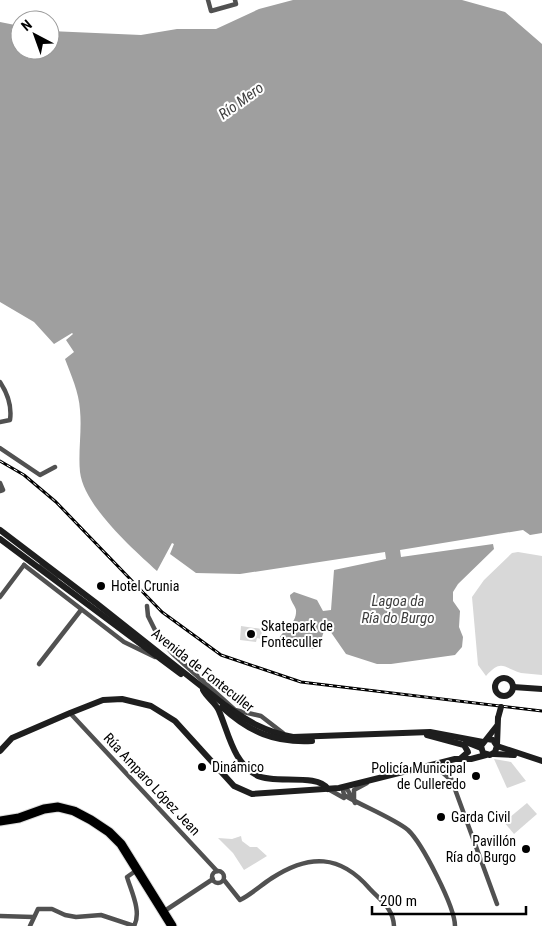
<svg xmlns="http://www.w3.org/2000/svg" width="542" height="926" font-family="'Roboto Condensed',sans-serif">
  <style>
    .green { fill: #d8d8d8 }
    .water { fill: #9f9f9f }
    .lines { fill: none; stroke-linecap: round; stroke-linejoin: round }
    .highway-casing { stroke: #dbdbdb; stroke-width: 11 }
    .street { stroke: #515151; stroke-width: 4.5 }
    .secondary { stroke: #1e1e1e; stroke-width: 6 }
    .highway { stroke: #000; stroke-width: 9 }
    .rail-casing { stroke: #000; stroke-width: 3 }
    .rail { stroke: #fff; stroke-width: 1; stroke-dasharray: 4; stroke-linecap: butt }
    .secondary-bridge { stroke: #1e1e1e; stroke-width: 6 }
    .poi-dot { fill: #000; stroke: #fff; stroke-width: 2 }
    .labels { text-anchor: middle; stroke-width: 4; stroke-linejoin: round; paint-order: stroke }
    .poi-label { font-size: 14px; fill: #000; stroke: #fff; text-anchor: start }
    .street-label { font-size: 14px; fill: #000; stroke: #fff }
    .water-label { font-size: 15px; font-style: italic; fill: #404040; stroke: #fff }
  </style>
  <rect width="100%" height="100%" fill="#fff"/>
  <g class="green">
    <path d="M 518,552 L 542,556 L 542,675 C 535,674 528,674 521,673 C 503,667 501,659 486,676 L 478,665 L 472,597 L 484,580 L 512,553 Z"/>
    <path d="M 241,626 L 262,629 L 261,639 L 257,638 L 256,642 L 240,640 Z"/>
    <path d="M 494,759 L 511,762 L 526,781 L 507,788 Z"/>
    <path d="M 527,803 L 537,814 L 514,834 L 504,822 Z"/>
    <path d="M 241,836 L 242,841 L 250,847 L 257,847 L 267,856 L 244,870 L 233,853 L 218,838 L 232,839 Z"/>
  </g>
  <path class="water" d="M 293,0 L 462,0 L 505,12 L 542,44 L 542,533 L 530,535 L 523,530 L 400,550 L 401,557 L 493,544 L 494,549 L 458,584 L 453,592 L 453,601 L 460,611 L 459,627 L 463,637 L 462,647 L 455,655 L 391,664 L 377,664 L 346,654 L 328,628 L 324,631 L 319,646 L 313,649 L 282,646 L 279,638 C 285,629 297,623 296,610 C 295,605 290,601 290,595 L 294,592 L 317,600 L 323,611 L 331,610 L 334,570 L 386,559 L 385,552 L 240,574 L 196,573 L 170,554 L 174,544 L 172,543 L 157,571 C 133,549 84,506 80,472 C 78,452 82,431 80,410 C 79,392 71,375 65,359 L 74,352 L 66,340 L 73,334 L 72,333 L 54,344 L 34,322 L 0,302 L 0,22 L 20,26 L 20,50 L 50,50 L 50,31 L 141,35 L 177,29 L 216,29 L 259,9 Z"/>
  <g class="lines">
    <g class="highway-casing">
      <path id="highway" d="M 0,821 L 19,818 L 44,809 L 58,807 L 74,811 L 91,820 L 109,832 L 121,844 L 172,926"/>
    </g>
    <g class="street">
      <path d="M 208,0 L 211,11 L 236,4 L 235,0"/>
      <path d="M 0,382 C 8,394 12,406 10,420 L 0,422"/>
      <path d="M 0,448 L 40,475 L 55,467"/>
      <path d="M 0,483 L 3,490 L 0,491"/>
      <path d="M 24,565 L 124,642 L 155,657"/>
      <path d="M 41,566 L 57,577"/>
      <path d="M 0,597 L 24,565"/>
      <path d="M 147,606 L 148,616 L 159,638 L 173,654 L 235,710 L 261,716 L 283,733"/>
      <path d="M 39,664 L 81,610"/>
      <path d="M 70,713 L 217,871"/>
      <path d="M 445,762 L 497,904"/>
      <path d="M 422,769 L 442,772 L 451,780"/>
      <path d="M 328,789 L 344,798"/>
      <path d="M 354,800 L 354,790 L 367,783"/>
      <path d="M 355,803 L 346,787 L 343,790 L 344,795 C 362,806 393,818 408,830 C 422,843 455,907 455,926"/>
      <circle cx="218" cy="877" r="6"/>
      <path d="M 224,880 L 240,900 C 252,894 261,885 272,878 C 309,854 340,854 370,889 C 381,901 393,908 394,926"/>
      <path d="M 163,912 L 213,879"/>
      <path d="M 0,916 L 33,917"/>
      <path d="M 30,926 L 38,909 L 52,909 L 65,915 L 76,917 L 101,915 L 134,926 C 142,912 131,891 127,877 L 137,870"/>
    </g>
    <g class="secondary">
      <path d="M 0,530 L 96,603 L 225,705 C 247,721 266,732 293,737 L 430,732 L 483,742"/>
      <path d="M 0,539 L 181,674"/>
      <circle cx="504" cy="687" r="9"/>
      <path d="M 513,687 L 542,689"/>
      <path d="M 203,690 C 207,698 216,703 219,711 C 229,734 233,763 258,776 C 275,784 318,773 328,789"/>
      <path d="M 222,707 C 249,732 275,743 312,741"/>
      <path d="M 427,735 L 464,745 L 468,752 L 461,758"/>
      <path d="M 488,739 L 493,740 L 497,746 L 495,752 L 490,755 L 483,753 L 481,746 L 496,727"/>
      <path d="M 466,742 L 481,748"/>
      <path d="M 497,745 L 498,718"/>
      <path d="M 497,746 L 542,761"/>
      <path d="M 0,751 L 12,738 L 70,713 L 103,700 L 122,699 L 151,706 L 175,721 L 234,786 L 252,794 L 339,788 L 455,759 L 471,759 L 486,755"/>
      <path d="M 494,754 L 514,755"/>
    </g>
    <use href="#highway" class="highway"/>
    <g class="rail-casing">
      <path id="rail" d="M 0,461 L 24,475 L 56,502 L 162,612 L 221,655 L 301,682 L 542,711"/>
    </g>
    <use href="#rail" class="rail"/>
    <path class="secondary-bridge" d="M 498,718 L 501,707"/>
  </g>
  <g class="poi-dot">
    <circle cx="101" cy="586" r="5"/>
    <circle cx="251" cy="634" r="5"/>
    <circle cx="202" cy="767" r="5"/>
    <circle cx="476" cy="776" r="5"/>
    <circle cx="441" cy="817" r="5"/>
    <circle cx="526" cy="849" r="5"/>
  </g>
  <g class="labels">
    <g class="poi-label">
      <text x="111" y="591">Hotel Crunia</text>
      <text x="261" y="631">Skatepark de<tspan x="261" dy="16">Fonteculler</tspan></text>
      <text x="212" y="772">Dinámico</text>
      <text x="466" y="773" text-anchor="end">Policía Municipal<tspan x="466" dy="16">de Culleredo</tspan></text>
      <text x="451" y="822">Garda Civil</text>
      <text x="516" y="846" text-anchor="end">Pavillón<tspan x="516" dy="16">Ría do Burgo</tspan></text>
    </g>
    <g class="street-label">
      <text transform="translate(203 670) rotate(38)" y="5">Avenida de Fonteculler</text>
      <text transform="translate(152 784) rotate(47)" y="5">Rúa Amparo López Jean</text>
    </g>
    <g class="water-label">
      <text transform="translate(241 101) rotate(-36)" y="5">Río Mero</text>
      <text x="398" y="606">Lagoa da<tspan x="398" dy="17">Ría do Burgo</tspan></text>
    </g>
  </g>
  <g transform="translate(35 35) rotate(319)"><circle r="24" fill="#ffffff" stroke="#999999"/>
  <path d="M0-4L9 19L0 12L-9 19Z" fill="#000000"/>
  <text y="-8" font-size="14" font-weight="bold" text-anchor="middle" fill="#000000">N</text>
  </g>
  <path d="M372 906v8h154v-8" fill="none" stroke="#000000" stroke-width="2.5"/>
  <text x="380" y="906" font-size="15" fill="#000000" stroke="#ffffff" stroke-width="4" paint-order="stroke">200 m</text>
</svg>
